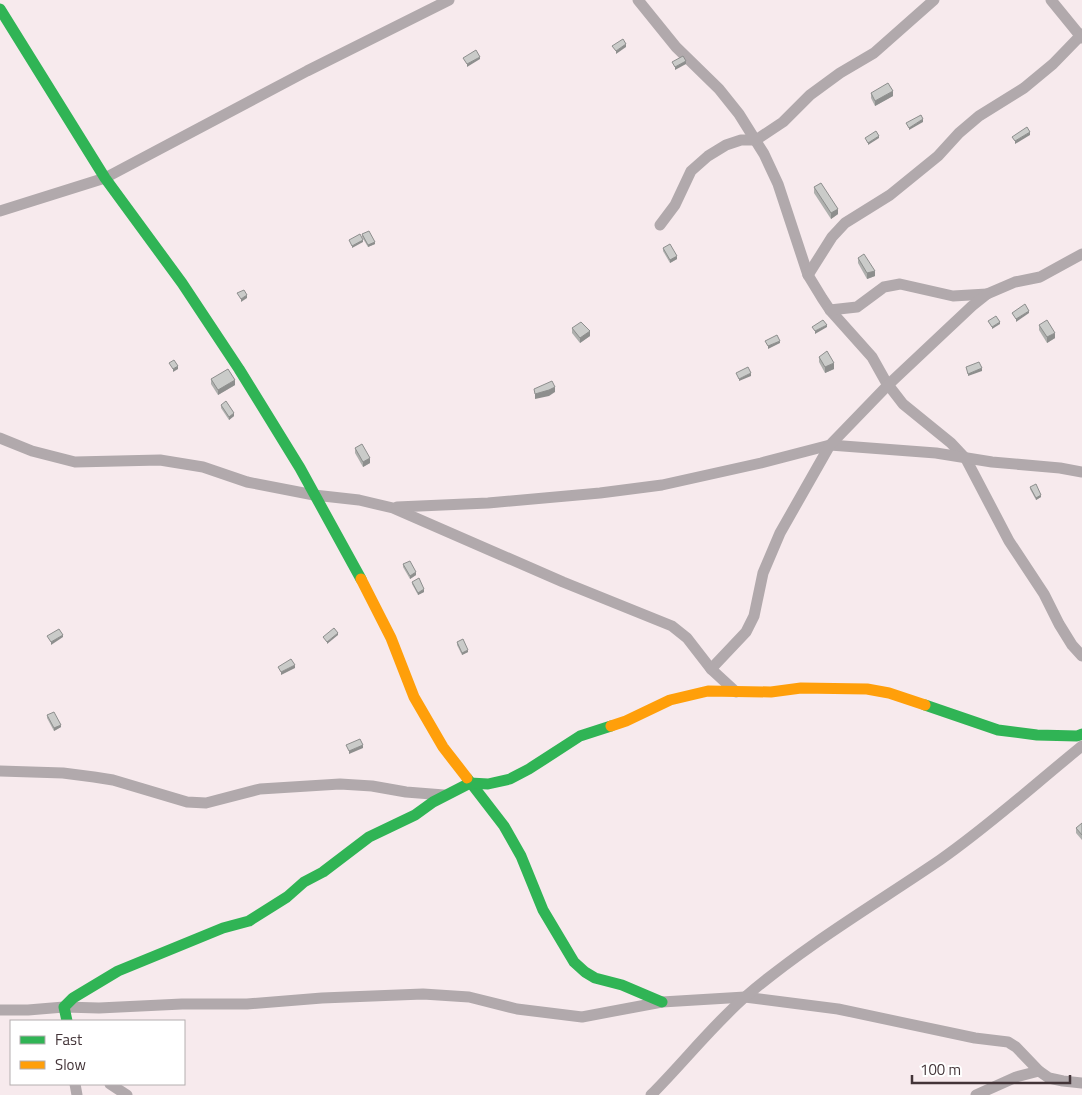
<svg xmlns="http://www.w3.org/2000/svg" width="1082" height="1095" font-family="'Titillium Web',sans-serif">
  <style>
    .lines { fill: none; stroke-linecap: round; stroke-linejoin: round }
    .street { stroke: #b1a9ac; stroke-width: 11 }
    .fast { stroke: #30b455; stroke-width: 11 }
    .slow { stroke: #ff9f0a; stroke-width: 11 }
    .wall { fill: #aeafad }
    .shaded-wall { fill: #8d8e8d }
    .building { fill: #cacbc9; stroke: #8d8e8d }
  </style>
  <rect width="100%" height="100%" fill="#f7eaed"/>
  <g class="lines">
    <g class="street">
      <path d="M 638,0 L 676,47 L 719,89 L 739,114 L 764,154 L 778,184 L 808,275 L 822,298 L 830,310 L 872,357 L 886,382 L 903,404 L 951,443 L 966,459 L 1009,541 L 1044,594 L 1059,624 L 1072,645 L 1082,656"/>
      <path d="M 1051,0 L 1082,38"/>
      <path d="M 0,211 L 105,178 L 307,71 L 449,0"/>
      <path d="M 660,225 L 675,205 L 691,171 L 708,156 L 726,145 L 741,140 L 756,140 L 783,122 L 810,95 L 840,73 L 874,53 L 934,0"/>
      <path d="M 808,275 L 832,237 L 845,223 L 890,195 L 938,156 L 959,133 L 979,116 L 1024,88 L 1053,64 L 1082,34"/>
      <path d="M 830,310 L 857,307 L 884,287 L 900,284 L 953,296 L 987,294"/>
      <path d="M 0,438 L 32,451 L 75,462 L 160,460 L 203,467 L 247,482 L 314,495 L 359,500 L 393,508 L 563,582 L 672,626 L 687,638 L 711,669 L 736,692"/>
      <path d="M 397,507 L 488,503 L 600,493 L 662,485 L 761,463 L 830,445 L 936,453 L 992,462 L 1060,468 L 1082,472"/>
      <path d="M 711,669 L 746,632 L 754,616 L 763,573 L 780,533 L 830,445 L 888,385 L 972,306 L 987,294 L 1015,282 L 1040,277 L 1082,254"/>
      <path d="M 0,771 L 63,773 L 94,777 L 113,780 L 187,802 L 206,803 L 260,789 L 340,784 L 372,786 L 406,792 L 444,795"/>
      <path d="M 0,1010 L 28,1010 L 64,1007 L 99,1008 L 182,1004 L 247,1004 L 322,998 L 423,994 L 469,997 L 517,1009 L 582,1017 L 662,1002 L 745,997 L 838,1009 L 975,1038 L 1008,1042 L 1016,1047 L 1039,1071 L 1049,1078 L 1063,1081 L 1082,1083"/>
      <path d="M 75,1084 L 77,1095"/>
      <path d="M 110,1084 L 127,1095"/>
      <path d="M 651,1095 C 683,1063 711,1027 745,997 C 807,944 874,905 940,860 C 990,825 1035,784 1082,746"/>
      <path d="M 976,1095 L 1016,1077 L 1039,1071"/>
    </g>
    <g class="fast">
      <path d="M 0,9 L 105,178 L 182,283 L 239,369 L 300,468 L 361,579"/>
      <path d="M 925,705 L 998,730 L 1037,735 L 1077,736 L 1082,734"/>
      <path d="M 467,778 L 504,826 L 521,856 L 543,910 L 574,962 L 585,972 L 595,978 L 622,985 L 662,1002"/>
      <path d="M 67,1021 L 64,1007 L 73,998 L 118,971 L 223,928 L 249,921 L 287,897 L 304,882 L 323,872 L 369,837 L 415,815 L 433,802 L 470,783 L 488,784 L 510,779 L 529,769 L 580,736 L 611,726"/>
    </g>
    <g class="slow">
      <path d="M 361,579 L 391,638 L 414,697 L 443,747 L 467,778"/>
      <path d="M 611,726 L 626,721 L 670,700 L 708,691 L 771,692 L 801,688 L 867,689 L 889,693 L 925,705"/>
    </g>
  </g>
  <g class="wall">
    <path d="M 871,93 L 893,96 L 875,106 L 871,98 Z"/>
    <path d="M 814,187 L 838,214 L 831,219 L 814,193 Z"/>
    <path d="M 362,234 L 375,244 L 368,247 L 362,237 Z"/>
    <path d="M 663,248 L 677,259 L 670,263 L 663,251 Z"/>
    <path d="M 858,258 L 875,276 L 867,279 L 858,263 Z"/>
    <path d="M 1039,325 L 1055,338 L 1047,343 L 1039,330 Z"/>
    <path d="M 572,328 L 590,336 L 580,343 L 572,333 Z"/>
    <path d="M 819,357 L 834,369 L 825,373 L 819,362 Z"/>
    <path d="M 211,379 L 235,385 L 218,395 L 211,384 Z"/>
    <path d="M 221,405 L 234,416 L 229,420 L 221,408 Z"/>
    <path d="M 355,448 L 370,463 L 363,467 L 355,453 Z"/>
    <path d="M 1030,487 L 1041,497 L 1036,500 L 1030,489 Z"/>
    <path d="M 403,564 L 416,575 L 410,579 L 403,567 Z"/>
    <path d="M 412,582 L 424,592 L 418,595 L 412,584 Z"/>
    <path d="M 457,642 L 468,652 L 462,655 L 457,645 Z"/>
    <path d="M 47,715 L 61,727 L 54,731 L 47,718 Z"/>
    <path d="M 1082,823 L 1082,840 L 1076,833 L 1076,828 Z"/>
  </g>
  <g class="shaded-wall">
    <path d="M 626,44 L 626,47 L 616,54 L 616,51 Z"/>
    <path d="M 480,57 L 480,59 L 467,67 L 467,64 Z"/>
    <path d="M 686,61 L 686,64 L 675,70 L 675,67 Z"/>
    <path d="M 893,91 L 893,96 L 875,106 L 875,101 Z"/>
    <path d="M 923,119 L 923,122 L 909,130 L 909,128 Z"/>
    <path d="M 1030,132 L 1030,135 L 1015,144 L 1015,141 Z"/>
    <path d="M 879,136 L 879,138 L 868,145 L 868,143 Z"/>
    <path d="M 838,209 L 838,214 L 831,219 L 831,213 Z"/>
    <path d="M 363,240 L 363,242 L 352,248 L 352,246 Z"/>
    <path d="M 375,242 L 375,244 L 368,247 L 368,245 Z"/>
    <path d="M 677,256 L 677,259 L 670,263 L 670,260 Z"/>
    <path d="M 875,271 L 875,276 L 867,279 L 867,273 Z"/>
    <path d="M 247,295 L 247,298 L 241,302 L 241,299 Z"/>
    <path d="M 1029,311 L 1029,313 L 1016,322 L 1016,319 Z"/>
    <path d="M 1000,322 L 1000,324 L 992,329 L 992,327 Z"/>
    <path d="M 827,325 L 827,327 L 815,334 L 815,331 Z"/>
    <path d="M 590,331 L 590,336 L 580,343 L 580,338 Z"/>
    <path d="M 1055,333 L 1055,338 L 1047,343 L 1047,337 Z"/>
    <path d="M 780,341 L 780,343 L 768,349 L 768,346 Z"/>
    <path d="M 834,363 L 834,369 L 825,373 L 825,367 Z"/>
    <path d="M 178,366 L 178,369 L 173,372 L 173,369 Z"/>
    <path d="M 982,368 L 982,371 L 968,376 L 968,374 Z"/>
    <path d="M 751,373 L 751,376 L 739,381 L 739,379 Z"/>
    <path d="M 235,380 L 235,385 L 218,395 L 218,390 Z"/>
    <path d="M 555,387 L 555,392 L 549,396 L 535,399 L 535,394 Z"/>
    <path d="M 234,413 L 234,416 L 229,420 L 229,417 Z"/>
    <path d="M 370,458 L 370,463 L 363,467 L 363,462 Z"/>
    <path d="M 1041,495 L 1041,497 L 1036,500 L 1036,498 Z"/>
    <path d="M 416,572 L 416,575 L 410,579 L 410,576 Z"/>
    <path d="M 424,589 L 424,592 L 418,595 L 418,593 Z"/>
    <path d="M 338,633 L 338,635 L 327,644 L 327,642 Z"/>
    <path d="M 63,635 L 63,637 L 51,645 L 51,642 Z"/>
    <path d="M 468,650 L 468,652 L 462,655 L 462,653 Z"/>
    <path d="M 295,665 L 295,668 L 281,675 L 281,672 Z"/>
    <path d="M 61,725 L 61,727 L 54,731 L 54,728 Z"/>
    <path d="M 363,745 L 363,748 L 349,754 L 349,751 Z"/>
  </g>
  <g class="building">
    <path d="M 623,39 L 626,44 L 616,51 L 612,46 Z"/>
    <path d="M 476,50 L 480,57 L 467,64 L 463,58 Z"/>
    <path d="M 683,56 L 686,61 L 675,67 L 672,62 Z"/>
    <path d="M 888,83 L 893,91 L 875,101 L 871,93 Z"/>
    <path d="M 921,115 L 923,119 L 909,128 L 906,123 Z"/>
    <path d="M 1027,127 L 1030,132 L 1015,141 L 1012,137 Z"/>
    <path d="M 876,131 L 879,136 L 868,143 L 865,138 Z"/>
    <path d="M 821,183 L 838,209 L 831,213 L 814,187 Z"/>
    <path d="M 369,231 L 375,242 L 368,245 L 362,234 Z"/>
    <path d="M 360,234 L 363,240 L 352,246 L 349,240 Z"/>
    <path d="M 670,244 L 677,256 L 670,260 L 663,248 Z"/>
    <path d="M 864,254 L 875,271 L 867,273 L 858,258 Z"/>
    <path d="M 244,290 L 247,295 L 241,299 L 237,293 Z"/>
    <path d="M 1025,304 L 1029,311 L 1016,319 L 1012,313 Z"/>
    <path d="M 996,316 L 1000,322 L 992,327 L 988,321 Z"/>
    <path d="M 823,320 L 827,325 L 815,331 L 812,327 Z"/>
    <path d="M 1047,320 L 1055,333 L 1047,337 L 1039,325 Z"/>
    <path d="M 581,322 L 590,331 L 580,338 L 572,328 Z"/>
    <path d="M 777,335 L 780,341 L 768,346 L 765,341 Z"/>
    <path d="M 827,351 L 834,363 L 825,367 L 819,357 Z"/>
    <path d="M 174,360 L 178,366 L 173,369 L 169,363 Z"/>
    <path d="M 979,362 L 982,368 L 968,374 L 966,367 Z"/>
    <path d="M 748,367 L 751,373 L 739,379 L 736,373 Z"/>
    <path d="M 228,369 L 235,380 L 218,390 L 211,379 Z"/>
    <path d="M 552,381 L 555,387 L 549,390 L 535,394 L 534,389 Z"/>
    <path d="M 226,401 L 234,413 L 229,417 L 221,405 Z"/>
    <path d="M 362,444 L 370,458 L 363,462 L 355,448 Z"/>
    <path d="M 1036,484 L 1041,495 L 1036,498 L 1030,487 Z"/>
    <path d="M 410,561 L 416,572 L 410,576 L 403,564 Z"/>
    <path d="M 419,578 L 424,589 L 418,593 L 412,582 Z"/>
    <path d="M 334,628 L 338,633 L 327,642 L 323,637 Z"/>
    <path d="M 59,629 L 63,635 L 51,642 L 47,636 Z"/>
    <path d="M 463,639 L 468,650 L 462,653 L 457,642 Z"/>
    <path d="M 291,659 L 295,665 L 281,672 L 278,667 Z"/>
    <path d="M 54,712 L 61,725 L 54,728 L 47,715 Z"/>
    <path d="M 360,739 L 363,745 L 349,751 L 346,745 Z"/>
    <path d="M 1082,823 L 1082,835 L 1076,828 Z"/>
  </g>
  <rect x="10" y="1020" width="175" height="65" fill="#ffffff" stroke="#b4aeaf"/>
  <rect x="20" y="1036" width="25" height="8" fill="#30b455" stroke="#b4aeaf"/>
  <text x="55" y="1045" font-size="15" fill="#433438">Fast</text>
  <rect x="20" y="1061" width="25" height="8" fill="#ff9f0a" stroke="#b4aeaf"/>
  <text x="55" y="1070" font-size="15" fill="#433438">Slow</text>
  <path d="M912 1075v8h158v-8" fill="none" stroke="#433438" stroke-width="2.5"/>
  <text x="920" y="1075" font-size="15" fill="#433438" stroke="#ffffff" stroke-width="4" paint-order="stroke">100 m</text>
</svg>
